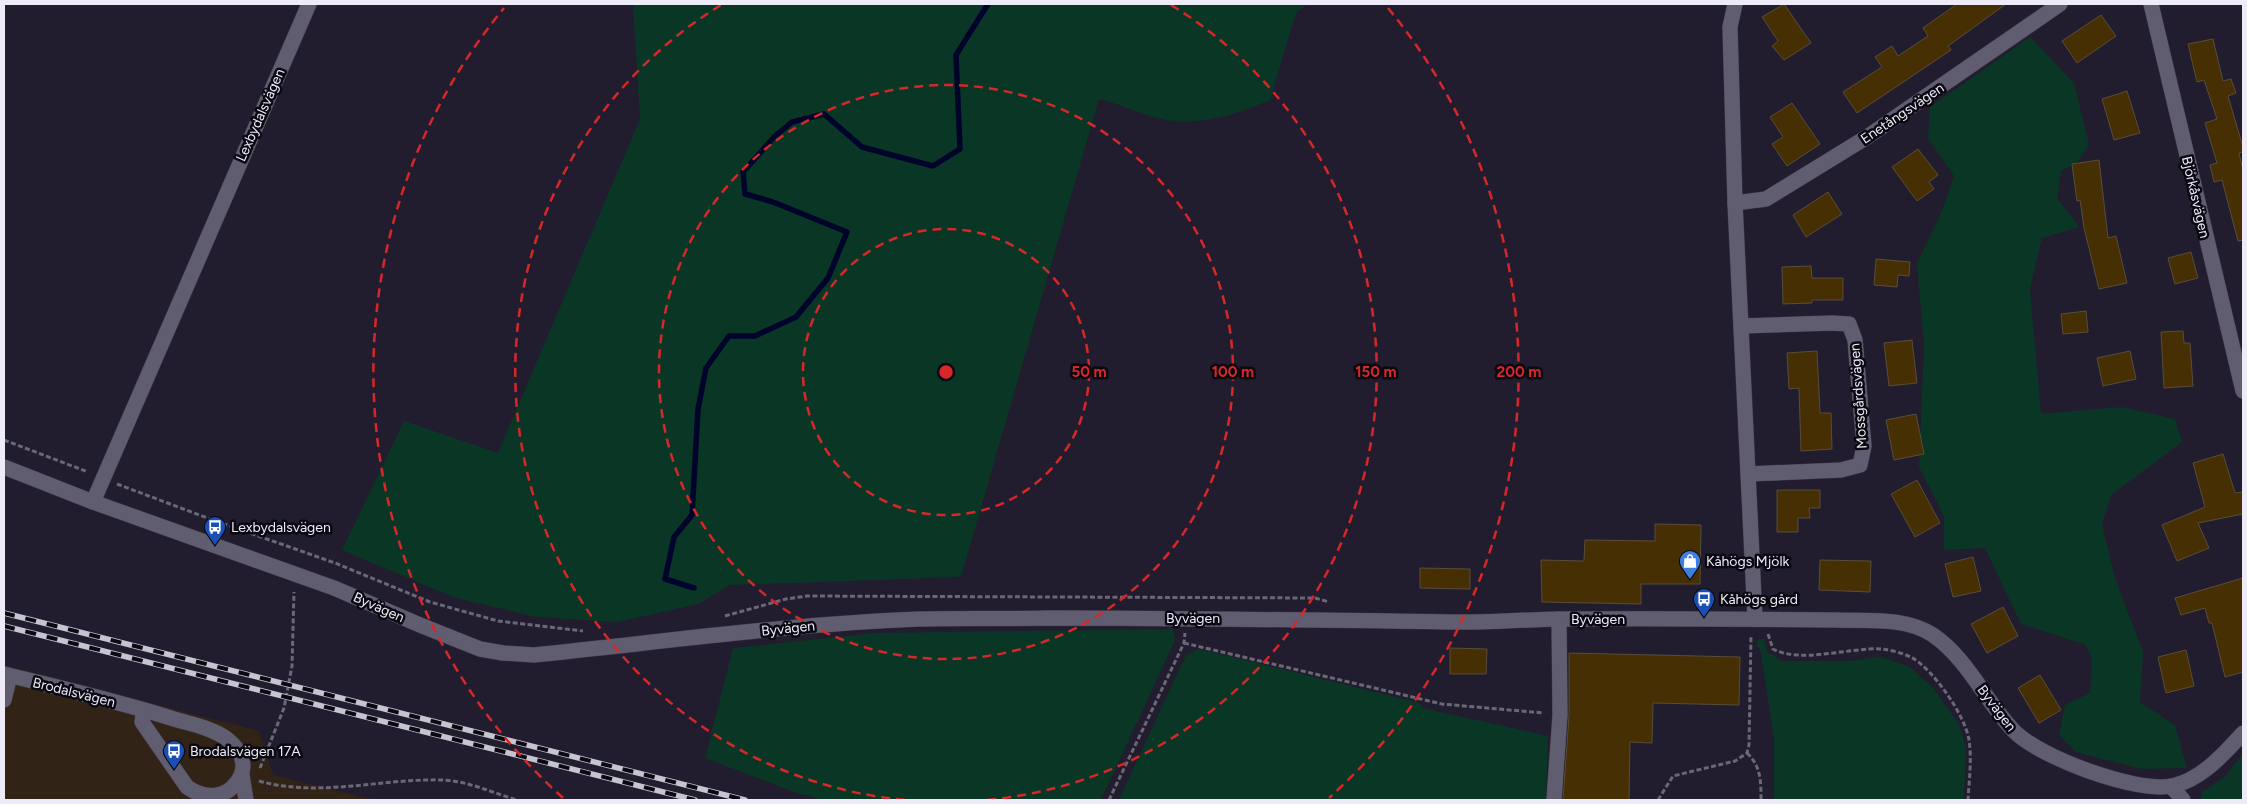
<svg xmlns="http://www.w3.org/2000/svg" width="2247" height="804" font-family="Figtree,sans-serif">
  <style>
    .industrial { fill: #312417 }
    .green { fill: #0a3626 }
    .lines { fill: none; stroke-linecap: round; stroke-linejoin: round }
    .stream { stroke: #00042b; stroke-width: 5.5 }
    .building { fill: #462f03; stroke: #584d3b }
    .minor-casing { stroke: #3d3947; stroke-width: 16 }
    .path { stroke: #6a6776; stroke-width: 3; stroke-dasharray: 5 2.5; stroke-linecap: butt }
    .minor { stroke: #615d71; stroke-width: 15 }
    .rail-casing { stroke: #c6c4d1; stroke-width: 5.5 }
    .rail { stroke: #0a0810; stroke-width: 4; stroke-dasharray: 11; stroke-linecap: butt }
    .ring { fill: none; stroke: #d62828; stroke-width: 2.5; stroke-dasharray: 9 6 }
    .labels { text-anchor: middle; stroke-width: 5; stroke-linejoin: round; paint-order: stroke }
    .street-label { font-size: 14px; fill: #edebf7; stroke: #0a0810 }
    .poi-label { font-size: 14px; fill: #edebf7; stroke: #0a0810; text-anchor: start }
    .centre { fill: #d62828; stroke: #0a0810; stroke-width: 2.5 }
    .ring-label { font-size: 15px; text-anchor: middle; font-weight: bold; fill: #d62828; stroke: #0a0810; stroke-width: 5; stroke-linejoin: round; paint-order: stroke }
  </style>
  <rect width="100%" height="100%" fill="#211d2e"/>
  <path class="industrial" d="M 4,665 L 259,731 L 273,775 L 375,800 L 4,800 Z"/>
  <g class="green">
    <path d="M 633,4 L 1308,4 L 1296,13 L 1270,100 C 1235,115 1200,127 1161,119 C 1140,114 1120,104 1099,99 L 961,577 L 730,585 L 698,604 L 617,622 L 536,617 L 453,597 L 342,550 L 404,421 L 498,453 L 640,119 Z"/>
    <path d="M 2030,37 L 2074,83 L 2089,144 L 2078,162 L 2061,171 L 2057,198 L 2079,227 L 2042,238 L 2030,289 L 2041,414 L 2122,407 L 2175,419 L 2182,442 L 2111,495 L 2102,524 L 2115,578 L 2143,652 L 2140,702 L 2175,725 L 2187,768 L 2142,769 L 2076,752 L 2059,735 L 2065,705 L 2090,693 L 2092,660 L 2086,645 L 2021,624 L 1985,548 L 1944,550 L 1944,516 L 1919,467 L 1924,345 L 1917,263 L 1941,213 L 1954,176 L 1928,138 L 1930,107 Z"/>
    <path d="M 1173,629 L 1175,640 L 1101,800 L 823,800 L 797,793 L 705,758 L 733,648 L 875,633 Z"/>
    <path d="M 1758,639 L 1764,639 L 1767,652 L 1782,661 L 1849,661 L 1881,657 L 1910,667 L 1933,688 L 1959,724 L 1966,747 L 1964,800 L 1774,800 L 1774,739 L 1760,648 L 1756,646 Z"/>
    <path d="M 1199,649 L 1420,703 L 1422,708 L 1548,736 L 1546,800 L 1119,800 L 1186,655 Z"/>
    <path d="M 2243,753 L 2243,800 L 2201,800 L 2202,792 L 2225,777 Z"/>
  </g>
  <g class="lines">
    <path class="stream" d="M 694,588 L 665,579 L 674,537 L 692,515 L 698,409 L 706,368 L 729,336 L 755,336 L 796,317 L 828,278 L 847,232 L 773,202 L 745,194 L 743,172 L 774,137 L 792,122 L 824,114 L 862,147 L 933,166 L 960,149 L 956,55 L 988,4"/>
  </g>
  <g class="building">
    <path d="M 1784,4 L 1811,43 L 1784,60 L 1772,46 L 1778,41 L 1762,17 Z"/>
    <path d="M 1957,4 L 2006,4 L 1948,46 L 1951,50 L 1857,113 L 1843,92 L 1882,67 L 1875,57 L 1892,46 L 1898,56 L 1928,36 L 1923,28 Z"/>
    <path d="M 2101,15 L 2116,36 L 2077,63 L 2062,41 Z"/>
    <path d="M 2213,39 L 2223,81 L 2231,79 L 2236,93 L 2228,96 L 2243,147 L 2243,152 L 2239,153 L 2243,170 L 2243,240 L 2238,241 L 2222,180 L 2214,182 L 2210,165 L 2217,163 L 2205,123 L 2217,119 L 2204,80 L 2197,82 L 2188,44 Z"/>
    <path d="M 2127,91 L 2140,133 L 2114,140 L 2102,99 Z"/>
    <path d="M 1792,103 L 1820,144 L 1787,166 L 1772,144 L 1783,137 L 1770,117 Z"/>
    <path d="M 1918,149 L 1938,175 L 1929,182 L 1934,189 L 1917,201 L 1892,167 Z"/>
    <path d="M 2099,160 L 2108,238 L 2116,236 L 2127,283 L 2099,289 L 2084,228 L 2080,200 L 2077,201 L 2072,164 Z"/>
    <path d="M 1828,192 L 1842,214 L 1806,237 L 1793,215 Z"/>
    <path d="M 2191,252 L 2198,278 L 2175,284 L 2168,258 Z"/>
    <path d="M 1876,259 L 1910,262 L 1909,276 L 1898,275 L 1897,287 L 1874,285 Z"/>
    <path d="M 1811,266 L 1812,278 L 1843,278 L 1843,300 L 1812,300 L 1812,303 L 1783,304 L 1782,267 Z"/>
    <path d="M 2086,311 L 2088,332 L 2063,334 L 2061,314 Z"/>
    <path d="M 2183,331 L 2184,343 L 2190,343 L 2193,386 L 2164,388 L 2161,332 Z"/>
    <path d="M 1912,340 L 1917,383 L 1889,386 L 1884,343 Z"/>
    <path d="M 1817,351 L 1820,413 L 1831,413 L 1832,449 L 1801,451 L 1799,388 L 1789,389 L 1787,353 Z"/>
    <path d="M 2130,351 L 2136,379 L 2103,386 L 2097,358 Z"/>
    <path d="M 1916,414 L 1924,454 L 1894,460 L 1886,420 Z"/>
    <path d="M 2223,454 L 2235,493 L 2243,492 L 2243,514 L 2198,523 L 2209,548 L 2177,561 L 2162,525 L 2205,507 L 2193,463 Z"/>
    <path d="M 1917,480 L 1940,523 L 1915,537 L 1891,494 Z"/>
    <path d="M 1777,490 L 1820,490 L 1820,508 L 1809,508 L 1810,518 L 1798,518 L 1798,532 L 1777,532 Z"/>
    <path d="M 1655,524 L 1701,525 L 1700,584 L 1641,584 L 1641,604 L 1542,602 L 1541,560 L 1584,561 L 1585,540 L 1655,541 Z"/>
    <path d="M 1973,557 L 1981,591 L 1953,597 L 1945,564 Z"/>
    <path d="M 1820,560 L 1871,561 L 1870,592 L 1819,590 Z"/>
    <path d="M 1420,568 L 1470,569 L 1470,589 L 1420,588 Z"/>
    <path d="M 2243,578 L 2243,672 L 2225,677 L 2212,623 L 2209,623 L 2205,608 L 2181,615 L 2175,598 Z"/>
    <path d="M 2003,607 L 2018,636 L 1987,653 L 1971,624 Z"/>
    <path d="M 1450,648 L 1487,649 L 1486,674 L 1450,674 Z"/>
    <path d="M 2186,650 L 2194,686 L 2166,693 L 2158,657 Z"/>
    <path d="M 1569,653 L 1740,657 L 1739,705 L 1653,703 L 1652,743 L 1630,742 L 1629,800 L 1563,800 L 1569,716 Z"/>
    <path d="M 2040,675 L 2061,710 L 2039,723 L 2018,688 Z"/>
  </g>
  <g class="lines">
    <g class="minor-casing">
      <g id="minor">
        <path d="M 1735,4 L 1730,27 L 1735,203 L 1755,619"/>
        <path d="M 2151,4 L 2243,391"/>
        <path d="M 1735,203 L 1766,199 L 1867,137 L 2060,4"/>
        <path d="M 1741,326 L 1832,323 L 1849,324 L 1855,340 L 1864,446 L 1860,465 L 1841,470 L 1748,474"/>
        <path d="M 4,467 L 93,502 L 334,588 L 420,625 L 480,649 L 503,653 L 534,655 C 662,642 790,624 919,619 C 961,618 1003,619 1045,618 C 1180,618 1315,620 1450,622 C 1489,623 1528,619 1567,619 C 1657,618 1746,619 1836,620 C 1868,621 1906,617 1933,635 C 1968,659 1985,701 2014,731 C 2039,757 2135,793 2172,786 C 2201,780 2224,754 2243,733"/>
        <path d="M 93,502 L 309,4"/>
        <path d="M 4,674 C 60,688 118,701 174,719 C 191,724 212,728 227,739 C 241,750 249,766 237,782 C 225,799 204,799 187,787 L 142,722 L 144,710"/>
        <path d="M 4,700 L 10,676"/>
        <path d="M 242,775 L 246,800"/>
        <path d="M 2171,786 L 2183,800"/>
        <path d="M 1554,800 L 1560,715 L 1559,619"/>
      </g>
    </g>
    <g class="path">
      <path d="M 4,440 L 88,472"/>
      <path d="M 117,484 L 210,519 L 335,563 L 430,602 L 498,621 L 583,631"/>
      <path d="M 725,616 L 786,599 L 807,596 L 1315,598 L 1329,602"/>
      <path d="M 1768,634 L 1773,649 C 1801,664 1850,647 1882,649 C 1891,650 1902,653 1911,657 C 1933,669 1965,715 1969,740 C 1972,759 1969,781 1968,800"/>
      <path d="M 1184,643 L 1442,704 L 1544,713"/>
      <path d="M 1747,753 C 1761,766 1761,782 1761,800"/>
      <path d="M 260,768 L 284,708 L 292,666 L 294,592"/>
      <path d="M 259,781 C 319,798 382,778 443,780 C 468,781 493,793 517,800"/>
      <path d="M 1109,800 L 1184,643 L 1185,633"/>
      <path d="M 1658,800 L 1673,776 L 1735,761 L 1747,753 L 1749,745 L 1751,636"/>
    </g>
    <use href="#minor" class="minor"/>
    <g class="rail-casing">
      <g id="rail">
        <path d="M 4,613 L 745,800"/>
        <path d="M 4,626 L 695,800"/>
      </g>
    </g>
    <use href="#rail" class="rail"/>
  </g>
  <g class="ring">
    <circle cx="946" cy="372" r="143"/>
    <circle cx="946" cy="372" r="287"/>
    <path d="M905 800A430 430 0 0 1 721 5M1171 5A430 430 0 0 1 987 800"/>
    <path d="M563 798A573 573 0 0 1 504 8M1388 8A573 573 0 0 1 1329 798"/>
  </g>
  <defs>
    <g id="bus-pin" transform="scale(1.125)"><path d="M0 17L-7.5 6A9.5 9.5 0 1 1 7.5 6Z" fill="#1a4fb4" stroke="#0a0810"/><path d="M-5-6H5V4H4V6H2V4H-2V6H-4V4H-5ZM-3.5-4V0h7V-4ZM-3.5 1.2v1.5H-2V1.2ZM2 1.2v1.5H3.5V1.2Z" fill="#fff"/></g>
    <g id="shop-pin" transform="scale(1.125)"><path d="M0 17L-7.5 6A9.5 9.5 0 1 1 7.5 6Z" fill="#3f7fe0" stroke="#0a0810"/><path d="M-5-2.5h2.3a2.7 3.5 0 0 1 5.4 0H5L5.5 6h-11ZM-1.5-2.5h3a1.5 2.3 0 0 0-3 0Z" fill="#fff"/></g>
  </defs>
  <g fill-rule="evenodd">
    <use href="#bus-pin" x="215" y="527"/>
    <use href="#shop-pin" x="1690" y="561"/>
    <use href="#bus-pin" x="1704" y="599"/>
    <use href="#bus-pin" x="174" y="751"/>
  </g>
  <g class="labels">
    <g class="street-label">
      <text transform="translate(1902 113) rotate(-34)" y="5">Enetångsvägen</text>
      <text transform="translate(260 115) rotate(-66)" y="5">Lexbydalsvägen</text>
      <text transform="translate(2196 197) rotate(77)" y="5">Björkåsvägen</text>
      <text transform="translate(1858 396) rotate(-94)" y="5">Mossgårdsvägen</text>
      <text transform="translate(379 607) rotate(24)" y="5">Byvägen</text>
      <text x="1193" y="623">Byvägen</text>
      <text x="1598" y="624">Byvägen</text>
      <text transform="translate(788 628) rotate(-6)" y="5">Byvägen</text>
      <text transform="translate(74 692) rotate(14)" y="5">Brodalsvägen</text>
      <text transform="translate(1997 708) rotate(53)" y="5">Byvägen</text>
    </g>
    <g class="poi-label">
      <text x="231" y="532">Lexbydalsvägen</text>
      <text x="1706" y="566">Kåhögs Mjölk</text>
      <text x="1720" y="604">Kåhögs gård</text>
      <text x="190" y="756">Brodalsvägen 17A</text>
    </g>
  </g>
  <circle cx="946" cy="372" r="8" class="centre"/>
  <g class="ring-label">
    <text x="1089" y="377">50 m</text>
    <text x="1233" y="377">100 m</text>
    <text x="1376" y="377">150 m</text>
    <text x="1519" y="377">200 m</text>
  </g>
  <rect width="2247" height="804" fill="none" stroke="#edebf7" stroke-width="10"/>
</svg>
